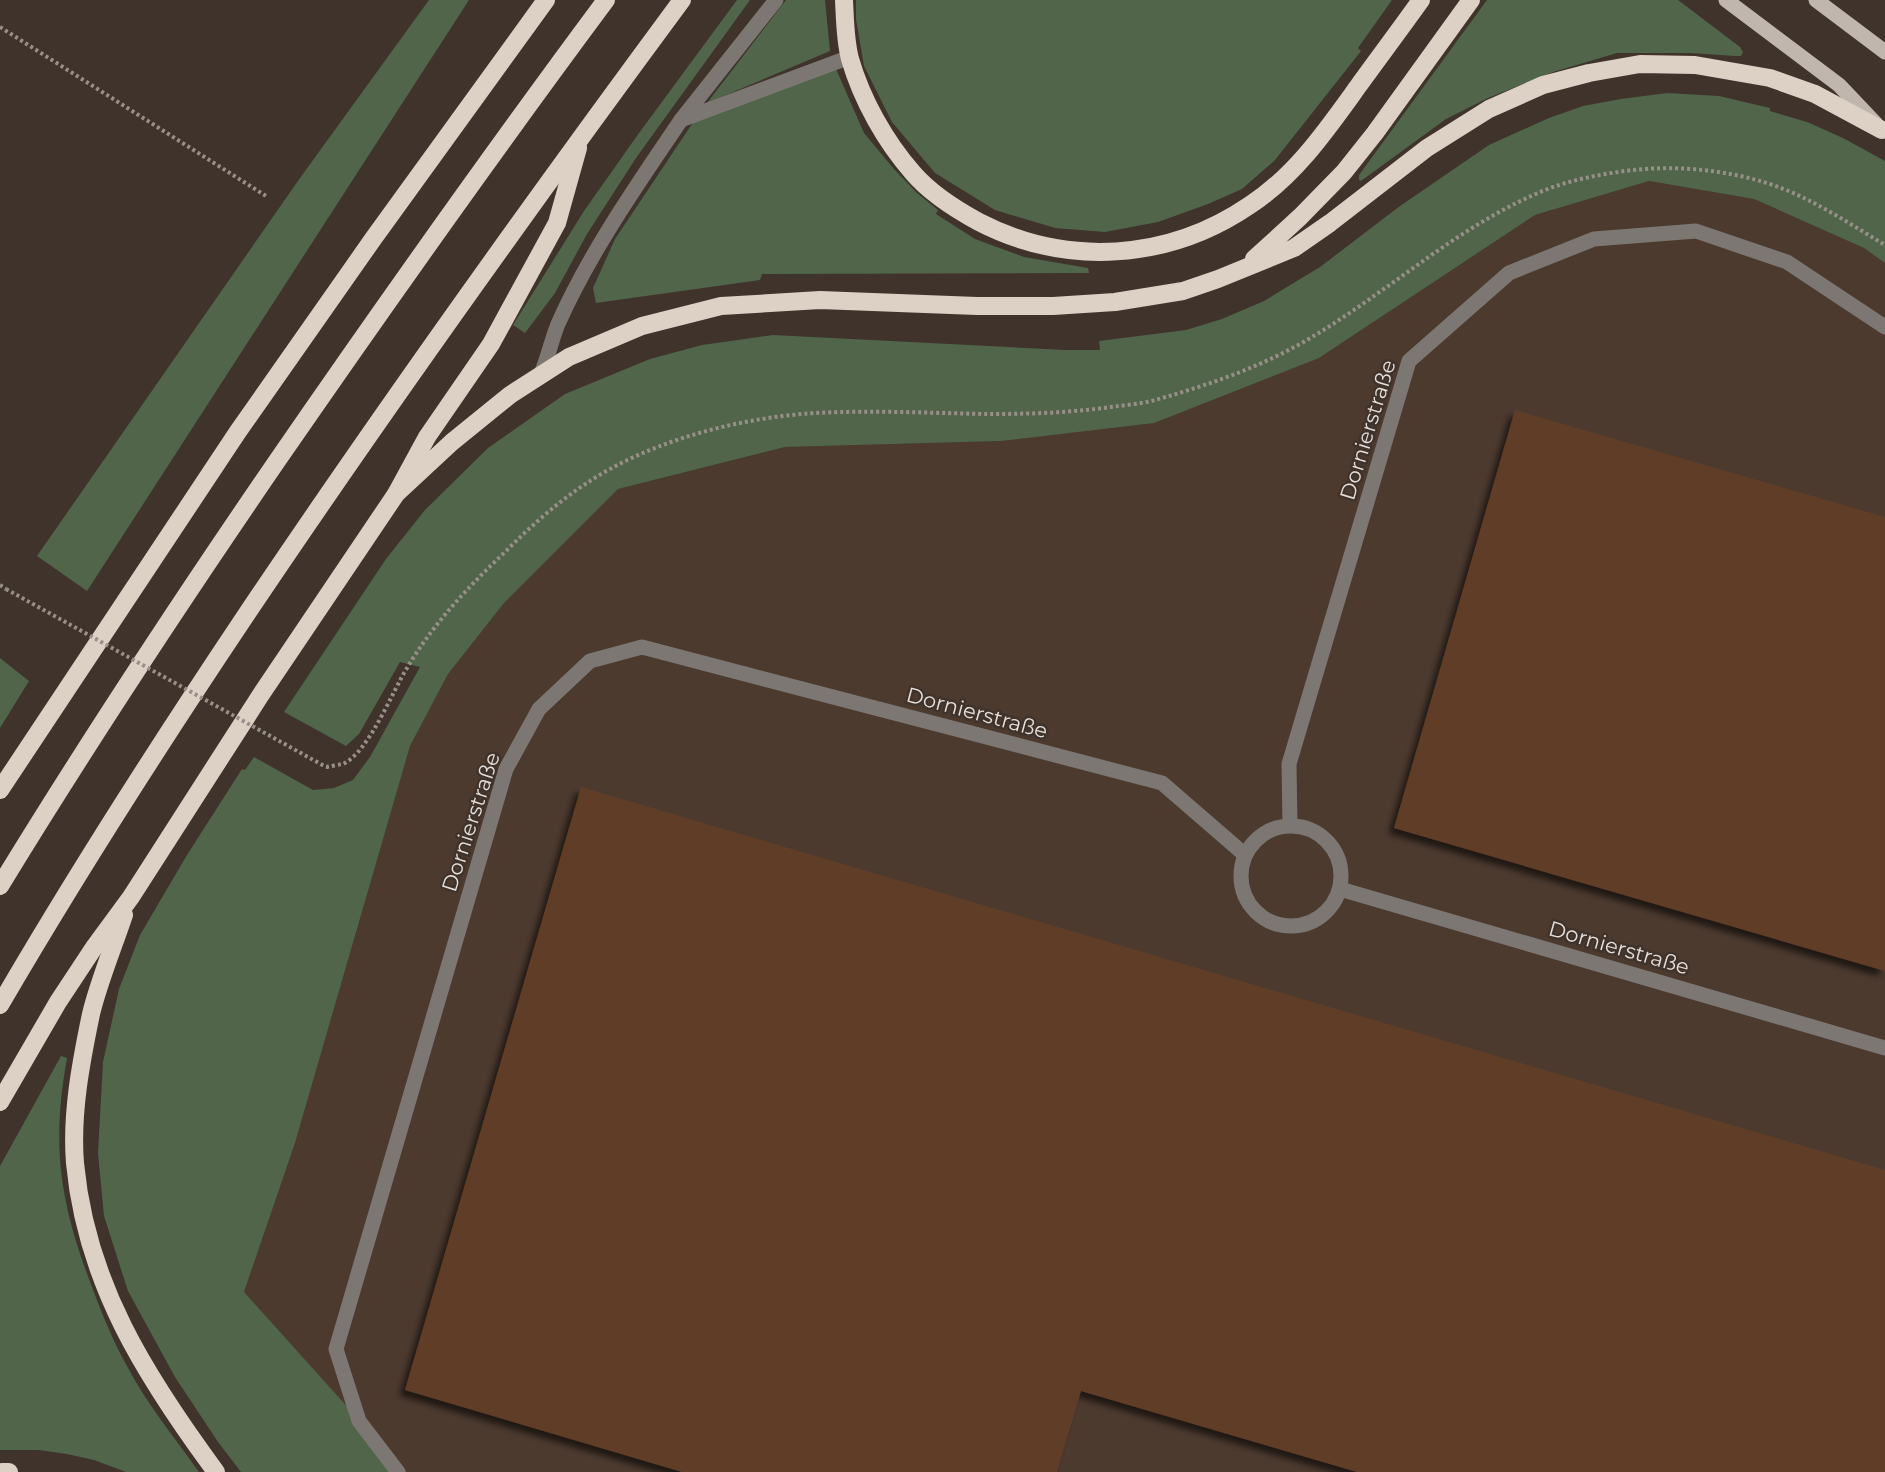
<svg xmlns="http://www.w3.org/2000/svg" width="1885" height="1472" font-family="Montserrat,sans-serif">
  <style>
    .built { fill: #4c3a2f }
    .green { fill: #50654a }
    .building { fill: #5f3d28; filter: url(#shadow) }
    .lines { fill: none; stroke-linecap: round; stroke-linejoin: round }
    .path { stroke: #998f89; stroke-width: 4; stroke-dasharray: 3 3; stroke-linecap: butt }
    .minor { stroke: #7c7772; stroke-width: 15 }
    .major { stroke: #c1b6ad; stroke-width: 15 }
    .highway { stroke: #ddd0c4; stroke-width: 18 }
    .path-bridge { stroke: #998f89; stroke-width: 4; stroke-dasharray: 3 3; stroke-linecap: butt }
    .labels { text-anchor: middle; stroke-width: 5; stroke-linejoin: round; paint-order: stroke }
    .street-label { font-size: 21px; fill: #e6ded9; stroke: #3f332c }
  </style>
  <defs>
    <filter id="shadow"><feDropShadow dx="-5.5" dy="5.5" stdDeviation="3" flood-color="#0009"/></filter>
  </defs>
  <rect width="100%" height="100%" fill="#3f332c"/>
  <path class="built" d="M 1649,181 L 1754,199 L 1864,248 L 1885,263 L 1885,1472 L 406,1472 L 244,1292 L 295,1143 L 410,746 L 448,674 L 504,603 L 618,489 L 785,447 L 1001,441 L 1319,358 L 1535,215 Z"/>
  <g class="green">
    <path d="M 429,0 L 469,0 L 87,591 L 37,556 L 300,178 Z"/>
    <path d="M 737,0 L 750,0 L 636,158 L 587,234 L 555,293 L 525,333 L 513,325 L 584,211 L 639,133 Z"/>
    <path d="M 786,0 L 825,0 L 830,51 L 707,103 Z"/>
    <path d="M 856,0 L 1392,0 L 1358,48 L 1361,51 L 1275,160 L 1242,189 L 1208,204 L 1158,222 L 1105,232 L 1055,228 L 995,210 L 935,173 L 892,122 L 864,66 L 856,19 Z"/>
    <path d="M 1487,0 L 1678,0 L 1740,47 L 1743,52 L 1741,56 L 1735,56 L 1690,53 L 1617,53 L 1553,72 L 1488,98 L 1446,119 L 1361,181 L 1359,180 L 1359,175 Z"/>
    <path d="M 836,69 L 864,133 L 894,169 L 917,193 L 938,210 L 936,214 L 975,239 L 1024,257 L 1088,268 L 1089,273 L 762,274 L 760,280 L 596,303 L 593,288 L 615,239 L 694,121 Z"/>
    <path d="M 1667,93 L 1719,96 L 1770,108 L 1770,111 L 1807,122 L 1843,138 L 1885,161 L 1885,263 L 1864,248 L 1754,199 L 1649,181 L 1535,215 L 1319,358 L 1154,423 L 1001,441 L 785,447 L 618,489 L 504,603 L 448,674 L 410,746 L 295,1143 L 244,1292 L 406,1472 L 241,1472 L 218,1442 L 175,1377 L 128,1291 L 104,1216 L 98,1153 L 103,1062 L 119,989 L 140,935 L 187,855 L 242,769 L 245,770 L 254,757 L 313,790 L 334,788 L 353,780 L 370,757 L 420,667 L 400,662 L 359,734 L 346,746 L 284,712 L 386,559 L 425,510 L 488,448 L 565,394 L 650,359 L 702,345 L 773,335 L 1065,350 L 1100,350 L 1099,341 L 1186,330 L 1222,319 L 1264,301 L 1320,267 L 1400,206 L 1489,145 L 1549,118 L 1583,106 L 1621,99 Z"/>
    <path d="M 0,658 L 29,681 L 0,728 Z"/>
    <path d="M 61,1056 L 67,1058 C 51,1147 60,1203 92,1287 C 102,1314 113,1341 127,1366 C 146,1403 175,1438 199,1472 L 126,1472 L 94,1460 L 67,1454 L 39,1450 L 0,1450 L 0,1166 Z"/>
  </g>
  <g class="building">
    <path d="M 1515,410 L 1885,517 L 1885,971 L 1394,828 Z"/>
    <path d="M 581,787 L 1885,1170 L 1885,1472 L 1357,1472 L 1081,1391 L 1057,1472 L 682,1472 L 405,1390 Z"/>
  </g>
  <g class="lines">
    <g class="path">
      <path d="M 0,27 L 266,196"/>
      <path d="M 0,585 L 6,589"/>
      <path d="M 326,767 C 327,767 342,764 343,764 C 369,752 392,692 407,668 C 433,624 468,587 505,552 C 537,520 570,491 610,469 C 670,436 747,417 816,413 C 872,410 929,413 986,414 C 1027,414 1069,413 1111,407 C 1125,405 1141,404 1155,400 C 1209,385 1264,366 1312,337 C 1389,291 1456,228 1538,193 C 1565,181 1596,175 1625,171 C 1685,163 1754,172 1808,200 C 1834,213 1860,230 1885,245"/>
    </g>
    <g class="minor">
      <path d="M 776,0 L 681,120 L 850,57"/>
      <path d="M 540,376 C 548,359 551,341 558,324 C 590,252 637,185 681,120"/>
      <path d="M 1290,825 L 1289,764 L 1409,361 L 1509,273 L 1594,239 L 1696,231 L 1787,262 L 1885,327"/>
      <circle cx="1291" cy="876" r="50"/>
      <path d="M 1340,889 L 1885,1048"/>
      <path d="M 398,1472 L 359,1421 L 336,1349 L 506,769 L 539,709 L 590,661 L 642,647 L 1162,783 L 1244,854"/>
    </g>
    <g class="major">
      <path d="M 1726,0 L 1839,85 L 1876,124"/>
      <path d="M 1816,0 L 1885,52"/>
    </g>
    <g class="highway">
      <path d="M 844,0 C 845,19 845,40 850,59 C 862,100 885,141 913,173 C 931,194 955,209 979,222 C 1066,267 1168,261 1250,205 C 1296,175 1328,128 1359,85 C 1380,56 1401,28 1421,0"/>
      <path d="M 1254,259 L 1300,217 L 1344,172 L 1375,133 L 1471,0"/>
      <path d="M 396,494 L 452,442 L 510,395 L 569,357 L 642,326 L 721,306 L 820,300 L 977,306 L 1053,306 L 1115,302 L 1183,291 L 1218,279 L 1294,248 L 1330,223 L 1427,148 L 1489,109 L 1543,85 L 1589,73 L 1640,64 L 1695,65 L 1770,78 L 1815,94 L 1882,130"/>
      <path d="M 0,790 L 237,433 L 373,239 L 546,0"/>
      <path d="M 0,886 C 88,742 181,601 277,461 C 384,306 493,152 606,0"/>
      <path d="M 124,915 C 113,948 99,981 91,1014 C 81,1062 71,1114 75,1163 C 86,1283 146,1377 216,1472"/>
      <path d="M 0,1005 C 77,873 159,745 244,618 C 385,408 532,203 682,0"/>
      <path d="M 0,1102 L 58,1002 L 95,946 L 131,897 L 260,696 L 396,494 L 427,437 L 491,344 L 557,223 L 578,148"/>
      <path d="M 2,1472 L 9,1472"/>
    </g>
    <path class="path-bridge" d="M 6,589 L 326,767"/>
  </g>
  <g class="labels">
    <g class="street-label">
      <text transform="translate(1368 430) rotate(-73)" y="7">Dornierstraße</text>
      <text transform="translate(977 713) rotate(15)" y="7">Dornierstraße</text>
      <text transform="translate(471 822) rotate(-72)" y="7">Dornierstraße</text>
      <text transform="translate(1619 948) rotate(16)" y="7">Dornierstraße</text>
    </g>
  </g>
</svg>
